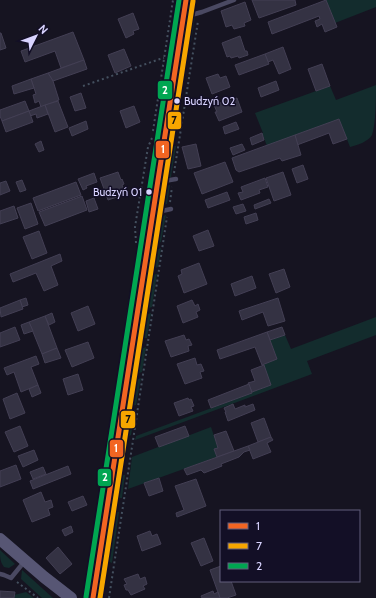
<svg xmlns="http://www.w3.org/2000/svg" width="376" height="598" font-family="Cabin,sans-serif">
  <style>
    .green { fill: #132c2d }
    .building { fill: #343243; stroke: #433f54 }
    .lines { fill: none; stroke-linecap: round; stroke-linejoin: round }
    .path { stroke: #44505f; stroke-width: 2; stroke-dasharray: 2 3; stroke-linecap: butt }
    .lane { stroke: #4a4962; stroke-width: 4.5 }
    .secondary { stroke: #575674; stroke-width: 12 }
    .bus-1-casing { stroke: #130f26; stroke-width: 8 }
    .bus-2-casing { stroke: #130f26; stroke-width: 8 }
    .bus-3-casing { stroke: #130f26; stroke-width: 8 }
    .bus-1 { stroke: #f26522; stroke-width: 5 }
    .bus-2 { stroke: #f7a600; stroke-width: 5 }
    .bus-3 { stroke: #00a651; stroke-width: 5 }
    .bus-dot { fill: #d9d4ff; stroke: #130f26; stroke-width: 1.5 }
    .labels { text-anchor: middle; stroke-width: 3; stroke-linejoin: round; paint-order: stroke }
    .bus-label { font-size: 11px; fill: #d9d4ff; stroke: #130f26; text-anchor: start }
    .line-badge { stroke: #130f26; stroke-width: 1.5 }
    .badge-label { font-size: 11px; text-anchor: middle; font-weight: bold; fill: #fff }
    .pale-badge-label { font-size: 11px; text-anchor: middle; font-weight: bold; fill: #111 }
  </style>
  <rect width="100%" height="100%" fill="#161421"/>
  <g class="green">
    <path d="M 326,0 L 376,0 L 376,7 L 335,23 Z"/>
    <path d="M 195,17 L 191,42 L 187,43 L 190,19 Z"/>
    <path d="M 166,61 L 168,62 L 164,88 L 161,89 Z"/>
    <path d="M 376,85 C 376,99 376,123 372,135 C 368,142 357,145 350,147 L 339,119 L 267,146 L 262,133 L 263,133 L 255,113 L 330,86 L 336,100 Z"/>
    <path d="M 161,95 L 163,96 L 159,121 L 156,122 Z"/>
    <path d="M 172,146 L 176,146 L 171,177 L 166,177 Z"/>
    <path d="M 170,185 L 167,204 L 162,205 L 165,186 Z"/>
    <path d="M 166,215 L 161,242 L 156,244 L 160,217 Z"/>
    <path d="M 161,248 L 158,267 L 152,269 L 156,250 Z"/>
    <path d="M 157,274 L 152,307 L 146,309 L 152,275 Z"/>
    <path d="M 131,286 L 133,288 L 128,319 L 125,320 Z"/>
    <path d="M 151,313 L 147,338 L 142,338 L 145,315 Z"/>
    <path d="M 376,317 L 376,335 L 307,361 L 312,374 L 135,440 L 136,436 L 252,393 L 252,392 L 271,385 L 264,366 L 262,366 L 262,365 L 277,359 L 270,340 L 285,335 L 291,349 Z"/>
    <path d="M 146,347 L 142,372 L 136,374 L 141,349 Z"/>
    <path d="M 120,357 L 122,358 L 119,382 L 116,383 Z"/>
    <path d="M 141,378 L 136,405 L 131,406 L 136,380 Z"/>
    <path d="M 116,389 L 117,391 L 114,413 L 112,414 L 111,414 L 115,390 Z"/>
    <path d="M 134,418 L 131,435 L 127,437 L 130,419 Z"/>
    <path d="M 211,427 L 218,448 L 214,449 L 217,457 L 128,489 L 132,457 Z"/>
    <path d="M 121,475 L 125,475 L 122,498 L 118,498 Z"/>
    <path d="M 116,512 L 119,512 L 112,563 L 108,561 Z"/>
    <path d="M 0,550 L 15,564 L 9,568 L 4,567 C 0,562 0,557 0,550 Z"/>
    <path d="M 22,570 L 53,598 L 42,598 L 21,579 Z"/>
    <path d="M 26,592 L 34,598 L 14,598 L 14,595 Z"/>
  </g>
  <g class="building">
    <path d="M 252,0 L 295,0 L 296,5 L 259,18 Z"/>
    <path d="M 326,0 L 337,27 L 325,32 L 322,24 L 317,27 L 315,21 L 320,19 L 319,16 L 272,34 L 268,22 Z"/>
    <path d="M 245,2 L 251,20 L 244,23 L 245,26 L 234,29 L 232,25 L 226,27 L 221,11 Z"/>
    <path d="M 133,13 L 139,29 L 133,31 L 134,34 L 126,38 L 118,19 Z"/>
    <path d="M 73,32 L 84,60 L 61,68 L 55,51 L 25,62 L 21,51 Z"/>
    <path d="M 0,33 L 1,33 L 6,48 L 0,50 Z"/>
    <path d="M 240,36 L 245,51 L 247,51 L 248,55 L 239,58 L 238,56 L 231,58 L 230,56 L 227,57 L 222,43 Z"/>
    <path d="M 283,47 L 291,69 L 279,74 L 273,60 L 268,62 L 265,54 Z"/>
    <path d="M 124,49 L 131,66 L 115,73 L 108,55 Z"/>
    <path d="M 265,54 L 269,64 L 239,75 L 235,65 Z"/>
    <path d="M 84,60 L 87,69 L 53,81 L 48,73 Z"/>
    <path d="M 322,64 L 330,86 L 316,91 L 308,69 Z"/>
    <path d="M 48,73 L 53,81 L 59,100 L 41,107 L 39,101 L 35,103 L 33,95 L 36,94 L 31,79 Z"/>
    <path d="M 218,74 L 220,78 L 226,76 L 230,87 L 212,94 L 206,78 Z"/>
    <path d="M 31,79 L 34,88 L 14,94 L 12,86 Z"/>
    <path d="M 276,81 L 279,90 L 261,97 L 258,88 Z"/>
    <path d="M 81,93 L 86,108 L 75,111 L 70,97 Z"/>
    <path d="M 237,98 L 242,112 L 219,121 L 215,112 L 217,112 L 214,105 L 229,100 L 229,101 Z"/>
    <path d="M 25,101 L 29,111 L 2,121 L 0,116 L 0,110 Z"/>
    <path d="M 58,101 L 68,127 L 55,132 L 45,105 Z"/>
    <path d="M 45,105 L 48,114 L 37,118 L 36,114 L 30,116 L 29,111 Z"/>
    <path d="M 134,106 L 140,122 L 126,128 L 120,111 Z"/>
    <path d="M 29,111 L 33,122 L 6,132 L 2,121 Z"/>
    <path d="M 339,119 L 347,139 L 333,144 L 329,133 L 297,145 L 295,135 Z"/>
    <path d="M 86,121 L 88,129 L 72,136 L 69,128 Z"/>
    <path d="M 236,122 L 239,129 L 225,134 L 223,127 Z"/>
    <path d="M 262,133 L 264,140 L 252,145 L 250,138 Z"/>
    <path d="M 295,135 L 301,155 L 282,161 L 280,158 L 239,172 L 236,170 L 232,158 Z"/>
    <path d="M 41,141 L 44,150 L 39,152 L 35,144 Z"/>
    <path d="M 196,144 L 201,166 L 188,169 L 182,147 Z"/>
    <path d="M 242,144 L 245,150 L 233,155 L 230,148 Z"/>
    <path d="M 225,162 L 233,182 L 202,194 L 194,173 Z"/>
    <path d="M 303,165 L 308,179 L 297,183 L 292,169 Z"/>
    <path d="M 118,172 L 121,180 L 122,179 L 124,184 L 122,185 L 126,194 L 108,200 L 100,178 Z"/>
    <path d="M 283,172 L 291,195 L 274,201 L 266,178 Z"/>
    <path d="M 94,173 L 97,182 L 86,186 L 87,188 L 83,190 L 78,179 Z"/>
    <path d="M 265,178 L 268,187 L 259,190 L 260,193 L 241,200 L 238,193 L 243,192 L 241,187 Z"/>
    <path d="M 22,180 L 26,190 L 20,192 L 16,182 Z"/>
    <path d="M 6,181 L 10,191 L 0,195 L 0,183 Z"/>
    <path d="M 76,182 L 81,195 L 38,211 L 33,198 Z"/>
    <path d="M 227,192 L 230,200 L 208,208 L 205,200 Z"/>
    <path d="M 82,196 L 87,210 L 45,226 L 39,212 Z"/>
    <path d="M 94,198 L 98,209 L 89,212 L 86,201 Z"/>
    <path d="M 269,199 L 271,203 L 255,209 L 254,205 Z"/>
    <path d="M 31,203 L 38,224 L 25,229 L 17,208 Z"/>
    <path d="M 243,204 L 246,211 L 236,214 L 233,207 Z"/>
    <path d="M 14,206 L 18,218 L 0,224 L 0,211 Z"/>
    <path d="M 256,213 L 258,220 L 246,224 L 244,217 Z"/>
    <path d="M 208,230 L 214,246 L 199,251 L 193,236 Z"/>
    <path d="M 39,231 L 47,253 L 32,259 L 23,237 Z"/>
    <path d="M 60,254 L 62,261 L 51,266 L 58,285 L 44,291 L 36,273 L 13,282 L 10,274 Z"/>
    <path d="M 199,263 L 207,284 L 184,293 L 178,276 L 182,274 L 181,270 Z"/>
    <path d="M 284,269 L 290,287 L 276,293 L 269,274 Z"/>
    <path d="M 252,276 L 256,288 L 235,296 L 231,284 Z"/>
    <path d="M 26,298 L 28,305 L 22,307 L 20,300 Z"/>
    <path d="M 278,298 L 285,321 L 268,326 L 263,312 L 242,320 L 239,311 Z"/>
    <path d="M 20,300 L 23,309 L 1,317 L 0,308 Z"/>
    <path d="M 192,300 L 195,306 L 198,304 L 200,310 L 196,312 L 198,317 L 183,323 L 177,306 Z"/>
    <path d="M 88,306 L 95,324 L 78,331 L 71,313 Z"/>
    <path d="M 52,313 L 55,322 L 49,325 L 45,316 Z"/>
    <path d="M 45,316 L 57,348 L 42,354 L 29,322 Z"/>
    <path d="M 29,322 L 33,331 L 24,334 L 21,325 Z"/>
    <path d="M 15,327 L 20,340 L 0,347 L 0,333 Z"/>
    <path d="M 282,327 L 285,335 L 270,340 L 267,332 Z"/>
    <path d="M 267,332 L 277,359 L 262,365 L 255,347 L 220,359 L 217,350 Z"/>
    <path d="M 184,335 L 186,340 L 189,339 L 192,345 L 188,346 L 189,351 L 171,357 L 165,341 Z"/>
    <path d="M 88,342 L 94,358 L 72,367 L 65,350 Z"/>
    <path d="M 57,348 L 61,358 L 45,363 L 42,354 Z"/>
    <path d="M 36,356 L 39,364 L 31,367 L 38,385 L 21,392 L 14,372 L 7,375 L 4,368 Z"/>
    <path d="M 195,358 L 197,365 L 201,364 L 204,371 L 200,372 L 202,378 L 185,384 L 177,364 Z"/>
    <path d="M 264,365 L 271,385 L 252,392 L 248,383 L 255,381 L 251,370 Z"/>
    <path d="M 78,374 L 83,390 L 68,395 L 63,379 Z"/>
    <path d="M 249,384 L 252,393 L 211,408 L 208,400 Z"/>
    <path d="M 38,385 L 41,393 L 32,397 L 29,389 Z"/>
    <path d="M 17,393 L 25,413 L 10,419 L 3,399 Z"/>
    <path d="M 188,398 L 189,400 L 191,399 L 194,406 L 191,407 L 193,411 L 179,416 L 174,403 Z"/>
    <path d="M 233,404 L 235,409 L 245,405 L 245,407 L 253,404 L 255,410 L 228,421 L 225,412 L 226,412 L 224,408 Z"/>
    <path d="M 264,418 L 271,437 L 258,442 L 251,423 Z"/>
    <path d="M 20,426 L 28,446 L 14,452 L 5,432 Z"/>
    <path d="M 185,426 L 189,436 L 159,447 L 155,437 Z"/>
    <path d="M 226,431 L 234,451 L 217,457 L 214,449 L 218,448 L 214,435 Z"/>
    <path d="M 271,437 L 273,440 L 267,443 L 271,452 L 253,459 L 248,446 Z"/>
    <path d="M 248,446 L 250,450 L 244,452 L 239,457 L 221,464 L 222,466 L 204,473 L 201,470 L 187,475 L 184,469 Z"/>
    <path d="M 34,450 L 38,460 L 23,467 L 18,456 Z"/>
    <path d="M 16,465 L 21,479 L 0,487 L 0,471 Z"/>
    <path d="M 68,466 L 71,474 L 33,489 L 30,481 Z"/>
    <path d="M 43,467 L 46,474 L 33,479 L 30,472 Z"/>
    <path d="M 159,478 L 163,491 L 149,496 L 144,483 Z"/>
    <path d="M 196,479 L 206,506 L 177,517 L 176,513 L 184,510 L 175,486 Z"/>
    <path d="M 41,492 L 45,502 L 51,500 L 53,507 L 48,509 L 50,515 L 32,522 L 23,500 Z"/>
    <path d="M 83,496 L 87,505 L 72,511 L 68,502 Z"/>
    <path d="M 71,526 L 73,532 L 65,536 L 62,530 Z"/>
    <path d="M 150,531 L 152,536 L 157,534 L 161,544 L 142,551 L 137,536 Z"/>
    <path d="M 204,538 L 213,561 L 201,566 L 191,543 Z"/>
    <path d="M 58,547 L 72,564 L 60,574 L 46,558 Z"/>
    <path d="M 221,566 L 221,581 L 231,581 L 236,595 L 227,598 L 220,598 L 210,570 Z"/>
    <path d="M 138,574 L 140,579 L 145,577 L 147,584 L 143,586 L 145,589 L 131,595 L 128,590 L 126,590 L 124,585 L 127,584 L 124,579 Z"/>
    <path d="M 0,591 L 15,592 L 14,598 L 0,598 Z"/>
    <path d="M 213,591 L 214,594 L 218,592 L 220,598 L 202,598 L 201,596 Z"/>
  </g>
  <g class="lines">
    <g class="path">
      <path d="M 83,86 L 160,59 L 164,58"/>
      <path d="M 153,131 L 173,0"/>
      <path d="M 174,173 L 198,21"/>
      <path d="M 170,202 L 172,187"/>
      <path d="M 136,243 L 135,227 L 148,147 L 152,138"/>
      <path d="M 17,582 L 38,598"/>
      <path d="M 109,598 L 167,217"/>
    </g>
    <g class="lane">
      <path d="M 184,17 L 202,12 L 234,0"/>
      <path d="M 158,182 L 176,179"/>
      <path d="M 153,213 L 171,209"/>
      <path d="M 0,574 L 4,575 L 11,578 L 24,562"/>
    </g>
    <g class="secondary">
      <path d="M 0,539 L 44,577 L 71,598"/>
      <path d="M 93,598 L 186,0"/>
    </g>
    <g class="bus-1-casing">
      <path id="bus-1" d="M 93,598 L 186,0"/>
    </g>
    <g class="bus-2-casing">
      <path id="bus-2" d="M 100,598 L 193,1"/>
    </g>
    <g class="bus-3-casing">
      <path id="bus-3" d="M 86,597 L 179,0"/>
    </g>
    <use href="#bus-1" class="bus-1"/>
    <use href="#bus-2" class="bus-2"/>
    <use href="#bus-3" class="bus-3"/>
  </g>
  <g class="bus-dot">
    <circle cx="177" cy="101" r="3.5"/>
    <circle cx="149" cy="192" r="3.5"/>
  </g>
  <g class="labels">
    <g class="bus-label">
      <text x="184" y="105">Budzyń 02</text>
      <text x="142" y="196" text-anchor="end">Budzyń 01</text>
    </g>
  </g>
  <g class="line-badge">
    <rect x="157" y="80" width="16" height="20" rx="4" fill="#00a651"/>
    <rect x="167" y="111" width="15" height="19" rx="4" fill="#f7a600"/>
    <rect x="155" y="140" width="15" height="19" rx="4" fill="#f26522"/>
    <rect x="120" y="410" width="16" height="19" rx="4" fill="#f7a600"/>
    <rect x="109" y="439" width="15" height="19" rx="4" fill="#f26522"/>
    <rect x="97" y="468" width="15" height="19" rx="4" fill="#00a651"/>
  </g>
  <g class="badge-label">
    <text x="165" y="94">2</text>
    <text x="163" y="153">1</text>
    <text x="116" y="452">1</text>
    <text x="105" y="481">2</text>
  </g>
  <g class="pale-badge-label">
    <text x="174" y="124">7</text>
    <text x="128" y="423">7</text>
  </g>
  <rect x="220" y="510" width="140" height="72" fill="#130f26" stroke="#625e7d"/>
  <rect x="228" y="523" width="20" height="6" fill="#f26522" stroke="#625e7d"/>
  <text x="256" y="530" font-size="12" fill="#d9d4ff">1</text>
  <rect x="228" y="543" width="20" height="6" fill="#f7a600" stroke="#625e7d"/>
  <text x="256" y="550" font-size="12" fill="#d9d4ff">7</text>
  <rect x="228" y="563" width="20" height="6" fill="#00a651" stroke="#625e7d"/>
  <text x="256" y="570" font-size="12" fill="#d9d4ff">2</text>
  <g transform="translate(36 36) rotate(48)" stroke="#130f26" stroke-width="3" paint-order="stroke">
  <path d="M0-3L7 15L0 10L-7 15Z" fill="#d9d4ff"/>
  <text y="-6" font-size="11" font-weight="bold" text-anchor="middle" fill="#d9d4ff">N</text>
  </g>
</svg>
